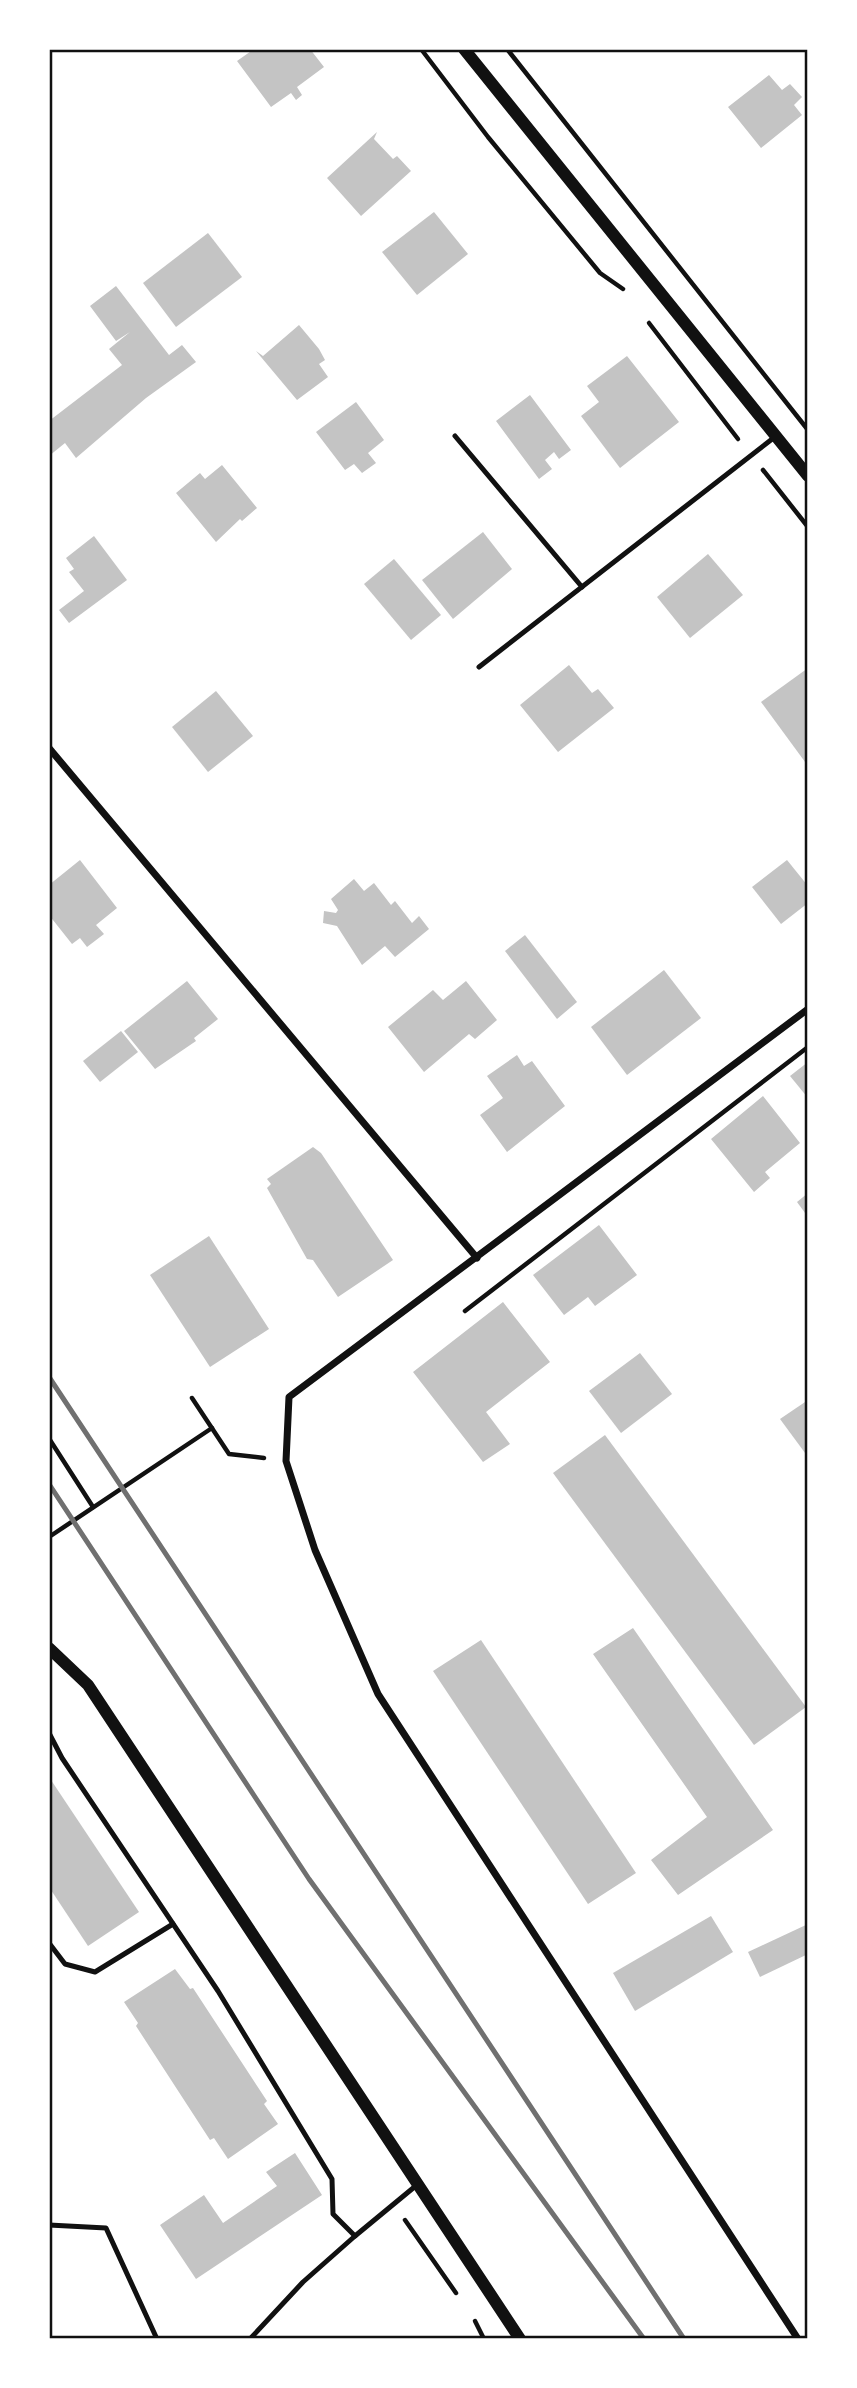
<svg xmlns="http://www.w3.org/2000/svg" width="857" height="2388" font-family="'Crimson Pro',serif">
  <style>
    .building { fill: #c4c4c4 }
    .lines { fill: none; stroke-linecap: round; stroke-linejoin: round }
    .path { stroke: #111; stroke-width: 4.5 }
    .service { stroke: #111; stroke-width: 5 }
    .minor { stroke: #111; stroke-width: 7 }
    .tertiary { stroke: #111; stroke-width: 12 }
    .rail { stroke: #707070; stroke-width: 5 }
    .neatline { fill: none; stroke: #111; stroke-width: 2.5 }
  </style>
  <rect width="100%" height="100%" fill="#fff"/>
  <g class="building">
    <path d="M 254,49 L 310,49 L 324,67 L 297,87 L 302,95 L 296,100 L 291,93 L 271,107 L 237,61 Z"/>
    <path d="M 769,75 L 782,90 L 790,84 L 802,97 L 794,105 L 802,115 L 761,148 L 728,107 Z"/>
    <path d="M 377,132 L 374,139 L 393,159 L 397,156 L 411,171 L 361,216 L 327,178 Z"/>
    <path d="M 434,212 L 468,254 L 417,295 L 382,252 Z"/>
    <path d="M 208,233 L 242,277 L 176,327 L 143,283 Z"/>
    <path d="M 116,286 L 169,355 L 182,345 L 196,362 L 146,398 L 76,458 L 65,443 L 49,456 L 49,421 L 122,365 L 109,349 L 130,332 L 116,341 L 90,306 Z"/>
    <path d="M 299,325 L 319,349 L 325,360 L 319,364 L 328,377 L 297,400 L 256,351 L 263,356 Z"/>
    <path d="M 627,356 L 679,422 L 620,468 L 581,416 L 599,402 L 587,386 Z"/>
    <path d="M 530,395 L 571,450 L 559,459 L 554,452 L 545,460 L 552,469 L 539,479 L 496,421 Z"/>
    <path d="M 356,402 L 384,440 L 368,453 L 376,463 L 362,473 L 354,464 L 345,470 L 316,432 Z"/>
    <path d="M 222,465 L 257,508 L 242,521 L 240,519 L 216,542 L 176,493 L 200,473 L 205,479 Z"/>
    <path d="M 483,532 L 512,569 L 453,619 L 422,580 Z"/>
    <path d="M 94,536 L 127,580 L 69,623 L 59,610 L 84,591 L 69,572 L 74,569 L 66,558 Z"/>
    <path d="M 708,554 L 743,595 L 690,638 L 657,597 Z"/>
    <path d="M 394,559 L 441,615 L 411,640 L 364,584 Z"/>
    <path d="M 569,665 L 592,693 L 598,689 L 614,708 L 558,752 L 520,705 Z"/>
    <path d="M 808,668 L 808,766 L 761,702 Z"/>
    <path d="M 216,691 L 253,736 L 208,772 L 172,727 Z"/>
    <path d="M 80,860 L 117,908 L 96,925 L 104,934 L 87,947 L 80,938 L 72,944 L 49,915 L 49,885 Z"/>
    <path d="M 787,860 L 808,886 L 808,903 L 781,924 L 752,887 Z"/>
    <path d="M 354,879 L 364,891 L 374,883 L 391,905 L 395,901 L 412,923 L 419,916 L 429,929 L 395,957 L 385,946 L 362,965 L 337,926 L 323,923 L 324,911 L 336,913 L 338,910 L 331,899 Z"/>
    <path d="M 525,935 L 577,1002 L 557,1019 L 505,951 Z"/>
    <path d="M 664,970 L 701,1018 L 627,1075 L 591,1027 Z"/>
    <path d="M 187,981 L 218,1019 L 194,1038 L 196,1041 L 155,1069 L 124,1031 Z"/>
    <path d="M 466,981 L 497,1020 L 475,1039 L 469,1034 L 424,1072 L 388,1027 L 433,990 L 443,1000 Z"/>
    <path d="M 121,1031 L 138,1052 L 100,1082 L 83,1061 Z"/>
    <path d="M 517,1055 L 524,1066 L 532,1061 L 565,1106 L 507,1152 L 480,1115 L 503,1098 L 487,1076 Z"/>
    <path d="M 808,1062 L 808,1098 L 790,1076 Z"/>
    <path d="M 763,1096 L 800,1143 L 765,1172 L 770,1178 L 754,1192 L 711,1139 Z"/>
    <path d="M 313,1147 L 321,1153 L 393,1260 L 338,1297 L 313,1260 L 307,1259 L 267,1188 L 271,1184 L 267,1179 Z"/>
    <path d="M 808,1193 L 808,1217 L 797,1202 Z"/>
    <path d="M 599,1225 L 637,1275 L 595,1306 L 588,1297 L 564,1315 L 533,1275 Z"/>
    <path d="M 209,1236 L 269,1329 L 210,1367 L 150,1275 Z"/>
    <path d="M 503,1302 L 550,1362 L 486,1412 L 510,1444 L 483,1462 L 413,1372 Z"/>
    <path d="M 640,1353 L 672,1394 L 621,1433 L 589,1391 Z"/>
    <path d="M 808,1400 L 808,1457 L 780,1419 Z"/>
    <path d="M 605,1435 L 806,1707 L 754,1745 L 553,1473 Z"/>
    <path d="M 633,1628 L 773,1830 L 678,1895 L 651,1860 L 707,1817 L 593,1654 Z"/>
    <path d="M 481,1640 L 636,1873 L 588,1904 L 433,1671 Z"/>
    <path d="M 49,1777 L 139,1912 L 88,1946 L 49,1887 Z"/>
    <path d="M 711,1916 L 733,1952 L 635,2011 L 613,1973 Z"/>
    <path d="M 808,1924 L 808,1954 L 760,1977 L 748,1952 Z"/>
    <path d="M 175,1969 L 190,1989 L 193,1988 L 267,2101 L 264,2104 L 278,2124 L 228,2159 L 214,2138 L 210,2140 L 136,2026 L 138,2023 L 124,2002 Z"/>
    <path d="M 295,2153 L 322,2195 L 196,2279 L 160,2225 L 204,2195 L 223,2223 L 277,2186 L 266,2172 Z"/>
  </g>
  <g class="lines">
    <g class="path">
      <path d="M 421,49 L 488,137 L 600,273 L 623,289"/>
      <path d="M 507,49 L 808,430"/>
      <path d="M 649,323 L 738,439"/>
      <path d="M 763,470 L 808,527"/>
      <path d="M 465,1311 L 808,1047"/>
      <path d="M 192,1398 L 229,1454 L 264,1458"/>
      <path d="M 50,1440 L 93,1507"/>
      <path d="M 49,1537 L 212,1428"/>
      <path d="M 405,2220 L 456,2293"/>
      <path d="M 475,2321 L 484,2339"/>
    </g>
    <g class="service">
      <path d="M 455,436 L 582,587"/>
      <path d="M 479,667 L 776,436"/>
      <path d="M 49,1733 L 62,1758 L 218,1991 L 332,2179 L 333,2214 L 355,2236 L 418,2184"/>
      <path d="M 49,1943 L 65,1964 L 95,1972 L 173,1924"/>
      <path d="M 49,2225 L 106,2228 L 157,2339"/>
      <path d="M 250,2339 L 303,2282 L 355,2236"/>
    </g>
    <g class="minor">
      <path d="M 49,748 L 477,1258"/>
      <path d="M 798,2339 L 378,1694 L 315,1550 L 286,1461 L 289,1397 L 808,1009"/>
    </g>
    <g class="tertiary">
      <path d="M 464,49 L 808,476"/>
      <path d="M 49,1648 L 88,1685 L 520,2339"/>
    </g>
    <g class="rail">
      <path d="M 49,1377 L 684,2339"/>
      <path d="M 49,1484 L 309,1879 L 644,2339"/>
    </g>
  </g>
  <rect width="857" height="2388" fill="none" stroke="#ffffff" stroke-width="102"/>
  <rect x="51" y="51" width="755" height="2286" class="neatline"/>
</svg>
